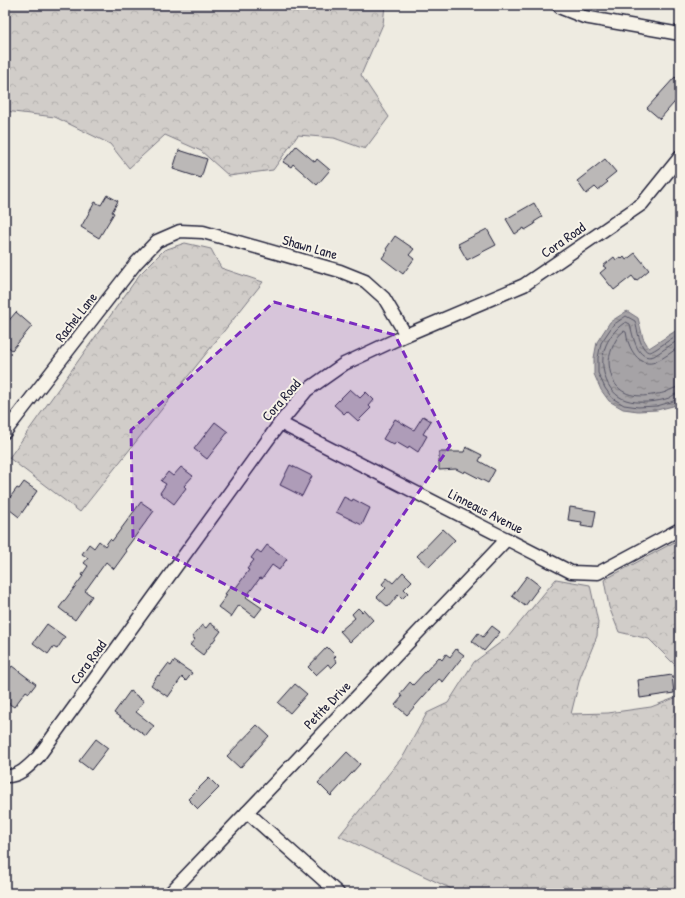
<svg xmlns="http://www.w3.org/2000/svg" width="685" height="898" font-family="'Patrick Hand',sans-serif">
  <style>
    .forest { fill: url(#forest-crowns); stroke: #7a7882 }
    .water { fill: url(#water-ripples); stroke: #716f7b }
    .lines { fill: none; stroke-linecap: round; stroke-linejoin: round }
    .shore { stroke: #575666; stroke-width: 1 }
    .building { fill: #bbb8b7; stroke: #22223b }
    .minor-casing { stroke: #22223b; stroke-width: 15 }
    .minor { stroke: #f7f3e8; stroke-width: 12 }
    .marked { fill: #7b2cbf; fill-opacity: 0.2; stroke: #7b2cbf; stroke-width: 3; stroke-dasharray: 8 5; stroke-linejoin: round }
    .labels { text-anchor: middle; stroke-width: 4; stroke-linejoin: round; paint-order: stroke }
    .street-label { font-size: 14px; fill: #22223b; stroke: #f7f3e8 }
  </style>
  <defs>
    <pattern id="forest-crowns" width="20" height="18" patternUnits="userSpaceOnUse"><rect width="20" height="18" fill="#d1cdc9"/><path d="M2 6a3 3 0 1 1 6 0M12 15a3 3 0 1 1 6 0" fill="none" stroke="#b3b0ae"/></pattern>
    <pattern id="water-ripples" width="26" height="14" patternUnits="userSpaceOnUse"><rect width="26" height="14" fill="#a6a3a6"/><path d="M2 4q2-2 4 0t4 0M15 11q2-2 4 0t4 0" fill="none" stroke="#878488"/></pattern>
  </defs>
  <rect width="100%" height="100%" fill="#eeebe1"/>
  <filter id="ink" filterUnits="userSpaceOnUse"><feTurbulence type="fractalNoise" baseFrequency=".025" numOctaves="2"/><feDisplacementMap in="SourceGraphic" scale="8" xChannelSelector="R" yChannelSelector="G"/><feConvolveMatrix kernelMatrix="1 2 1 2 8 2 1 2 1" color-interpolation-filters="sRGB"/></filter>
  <g filter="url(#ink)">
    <g class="forest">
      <path d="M 5,5 L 385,5 L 383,24 L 361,75 L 389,117 L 365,149 L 334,138 L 298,135 L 273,170 L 229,176 L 201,151 L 165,135 L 129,168 L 110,144 L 55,117 L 5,111 Z"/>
      <path d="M 185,243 L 211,249 L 221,268 L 263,282 L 80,512 L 9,458 L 140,274 L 164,250 Z"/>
      <path d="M 680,539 L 680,670 L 649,639 L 619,632 L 609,607 L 604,580 Z"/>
      <path d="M 556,579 L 590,585 L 598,622 L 597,636 L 580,678 L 571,714 L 608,713 L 651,707 L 680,696 L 680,893 L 460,893 L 339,836 L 404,755 L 427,713 L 448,703 L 474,662 L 508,637 Z"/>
    </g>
    <path class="water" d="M 627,311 L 638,318 L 643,338 L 649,348 L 680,328 L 680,401 L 673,406 L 657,410 L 638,411 L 623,409 L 609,401 L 601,390 L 594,374 L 594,358 L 597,342 L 610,322 Z"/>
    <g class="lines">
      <g class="shore">
        <path d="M 680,333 L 656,349 C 654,350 651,352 650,352 C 640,352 637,327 635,321 L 626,316 L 613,325 L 601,343 L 598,358 L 598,373 L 605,388 L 612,398 L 624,405 L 638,407 L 657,406 L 671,402 L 677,399 L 680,398"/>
        <path d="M 680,339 L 654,356 C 637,362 633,336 630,324 L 626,322 C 618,326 610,336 606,345 C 598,364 605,393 626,400 C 637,404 658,402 669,398 C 673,396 675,393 680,393"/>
        <path d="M 680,346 C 672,352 664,358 655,362 C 643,367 633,355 629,344 C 627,340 627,336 626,332 L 624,331 C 616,336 610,351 609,360 C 609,367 610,372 612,378 C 620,397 639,398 657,394 C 660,394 663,393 666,392 C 671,390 674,387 680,387"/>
      </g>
    </g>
    <g class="building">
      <path d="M 675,77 L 680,81 L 680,96 L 660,119 L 647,108 Z"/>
      <path d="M 296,146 L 315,162 L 317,159 L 330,170 L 317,185 L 293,164 L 291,167 L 283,162 Z"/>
      <path d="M 179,150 L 207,159 L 201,178 L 173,169 Z"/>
      <path d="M 605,159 L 616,172 L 606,180 L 608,182 L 598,190 L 595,187 L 586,194 L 577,181 Z"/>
      <path d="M 107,195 L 118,201 L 112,212 L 114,213 L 99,238 L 81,227 L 95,202 L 101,205 Z"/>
      <path d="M 534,203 L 542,217 L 534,222 L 535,224 L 525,230 L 524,228 L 515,234 L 506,219 Z"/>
      <path d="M 487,229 L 496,245 L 467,260 L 458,244 Z"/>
      <path d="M 395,236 L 414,249 L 409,255 L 414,259 L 403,274 L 382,258 L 388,250 L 386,249 Z"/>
      <path d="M 635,253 L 649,270 L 636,281 L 632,276 L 614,290 L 600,273 L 606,268 L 603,266 L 614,257 L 616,260 L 620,257 L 622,259 L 624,257 L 626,260 Z"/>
      <path d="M 16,312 L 32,326 L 12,350 L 5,344 L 5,325 Z"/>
      <path d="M 350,389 L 360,398 L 366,392 L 374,400 L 369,406 L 371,408 L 358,421 L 347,411 L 344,414 L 334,405 Z"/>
      <path d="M 423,416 L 431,421 L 423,434 L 427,436 L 418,452 L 409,446 L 408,449 L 396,442 L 394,445 L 383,439 L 395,419 L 414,430 Z"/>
      <path d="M 215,422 L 228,432 L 207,459 L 194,449 Z"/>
      <path d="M 466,447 L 482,455 L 479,461 L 495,470 L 488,483 L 465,471 L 464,473 L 456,469 L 439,470 L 439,452 L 464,452 Z"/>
      <path d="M 290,465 L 312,476 L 302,496 L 280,485 Z"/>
      <path d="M 181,467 L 193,476 L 184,486 L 186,488 L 174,504 L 160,493 L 166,484 L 161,481 L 168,472 L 173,476 Z"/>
      <path d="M 24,482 L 37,491 L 19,517 L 5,506 L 5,504 L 17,488 L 19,489 Z"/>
      <path d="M 344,497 L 352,501 L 353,499 L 370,508 L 362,525 L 336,512 Z"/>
      <path d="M 141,502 L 154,511 L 125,550 L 127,551 L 114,569 L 106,562 L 85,591 L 92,596 L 75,620 L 59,608 L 83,576 L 82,575 L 88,566 L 84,563 L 88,558 L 82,554 L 89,544 L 94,548 L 99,541 L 105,546 L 110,539 L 112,541 Z"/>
      <path d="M 570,507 L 596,511 L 593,528 L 581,526 L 582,522 L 568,520 Z"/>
      <path d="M 443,529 L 455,540 L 429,567 L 417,556 Z"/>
      <path d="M 267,545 L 287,559 L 279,570 L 272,565 L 262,579 L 260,578 L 246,597 L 262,608 L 255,617 L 239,605 L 231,617 L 218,607 L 227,595 L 225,594 L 231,586 L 235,589 L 249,570 L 247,569 L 254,560 L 251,558 L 257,550 L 261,553 Z"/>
      <path d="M 403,572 L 412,581 L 404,589 L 408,593 L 402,599 L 398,595 L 388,607 L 377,597 L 386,588 L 382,584 L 387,578 L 393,583 Z"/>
      <path d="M 527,576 L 540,586 L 525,606 L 512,596 Z"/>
      <path d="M 358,608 L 362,612 L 364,610 L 373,620 L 350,642 L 340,631 L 355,618 L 352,614 Z"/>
      <path d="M 210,623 L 221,631 L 203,655 L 190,645 L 195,639 L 192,637 L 202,625 L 206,628 Z"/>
      <path d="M 47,624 L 65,637 L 57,649 L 53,647 L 48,654 L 33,643 Z"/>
      <path d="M 492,626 L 500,632 L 484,651 L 472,641 L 478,633 L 483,637 Z"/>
      <path d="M 327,647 L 336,656 L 334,658 L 337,662 L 331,668 L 328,664 L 316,675 L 308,667 Z"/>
      <path d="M 456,649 L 464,655 L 443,682 L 439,679 L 407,715 L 395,705 L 402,697 L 400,694 L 410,682 L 413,685 L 439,657 L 442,660 L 446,654 L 450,657 Z"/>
      <path d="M 174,661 L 192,673 L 186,681 L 182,677 L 168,697 L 151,685 L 158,675 L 159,676 L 168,664 L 171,666 Z"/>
      <path d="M 12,666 L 36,684 L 29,693 L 26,691 L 14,707 L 5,701 L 5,675 Z"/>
      <path d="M 672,675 L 674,693 L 640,698 L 638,680 Z"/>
      <path d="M 295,684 L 307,694 L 290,713 L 278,703 Z"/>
      <path d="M 130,691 L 144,701 L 136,712 L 154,726 L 146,736 L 114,713 Z"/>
      <path d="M 257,725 L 269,736 L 240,768 L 227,756 Z"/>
      <path d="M 96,739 L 108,748 L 91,770 L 79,761 Z"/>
      <path d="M 347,752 L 360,764 L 331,796 L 318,783 Z"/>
      <path d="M 209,778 L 219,788 L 198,809 L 188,799 Z"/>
    </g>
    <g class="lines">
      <g class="minor-casing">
        <g id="minor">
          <path d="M 558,5 L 561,8 L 584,17 L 680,34"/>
          <path d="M 280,423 L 571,572 L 598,573 L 680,529"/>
          <path d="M 5,432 L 136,263 L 157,241 L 180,231 L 203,232 L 340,271 L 365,281 L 384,298 L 406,335"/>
          <path d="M 5,776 C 19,777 29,766 38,757 L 280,423 L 307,390 L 344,364 L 406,335 L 524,285 L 642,204 L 680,157"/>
          <path d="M 247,812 L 338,893"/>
          <path d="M 170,893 L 507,539"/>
        </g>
      </g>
      <use href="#minor" class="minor"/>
    </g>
  </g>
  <path class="marked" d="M 274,302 L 395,335 L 450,446 L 322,634 L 133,537 L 131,430 Z"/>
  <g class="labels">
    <g class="street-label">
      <text transform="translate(563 240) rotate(-35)" y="5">Cora Road</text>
      <text transform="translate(310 247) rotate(16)" y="5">Shawn Lane</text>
      <text transform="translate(76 317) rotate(-52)" y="5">Rachel Lane</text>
      <text transform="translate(281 400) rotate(-49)" y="5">Cora Road</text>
      <text transform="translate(486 511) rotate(27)" y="5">Linneaus Avenue</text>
      <text transform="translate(88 662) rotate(-54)" y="5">Cora Road</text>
      <text transform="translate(327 705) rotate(-46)" y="5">Petite Drive</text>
    </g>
  </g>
  <rect width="685" height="898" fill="none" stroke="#f7f3e8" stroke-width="20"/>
  <rect x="10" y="10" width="665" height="878" fill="none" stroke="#22223b" stroke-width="1.5" filter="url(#ink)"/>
</svg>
